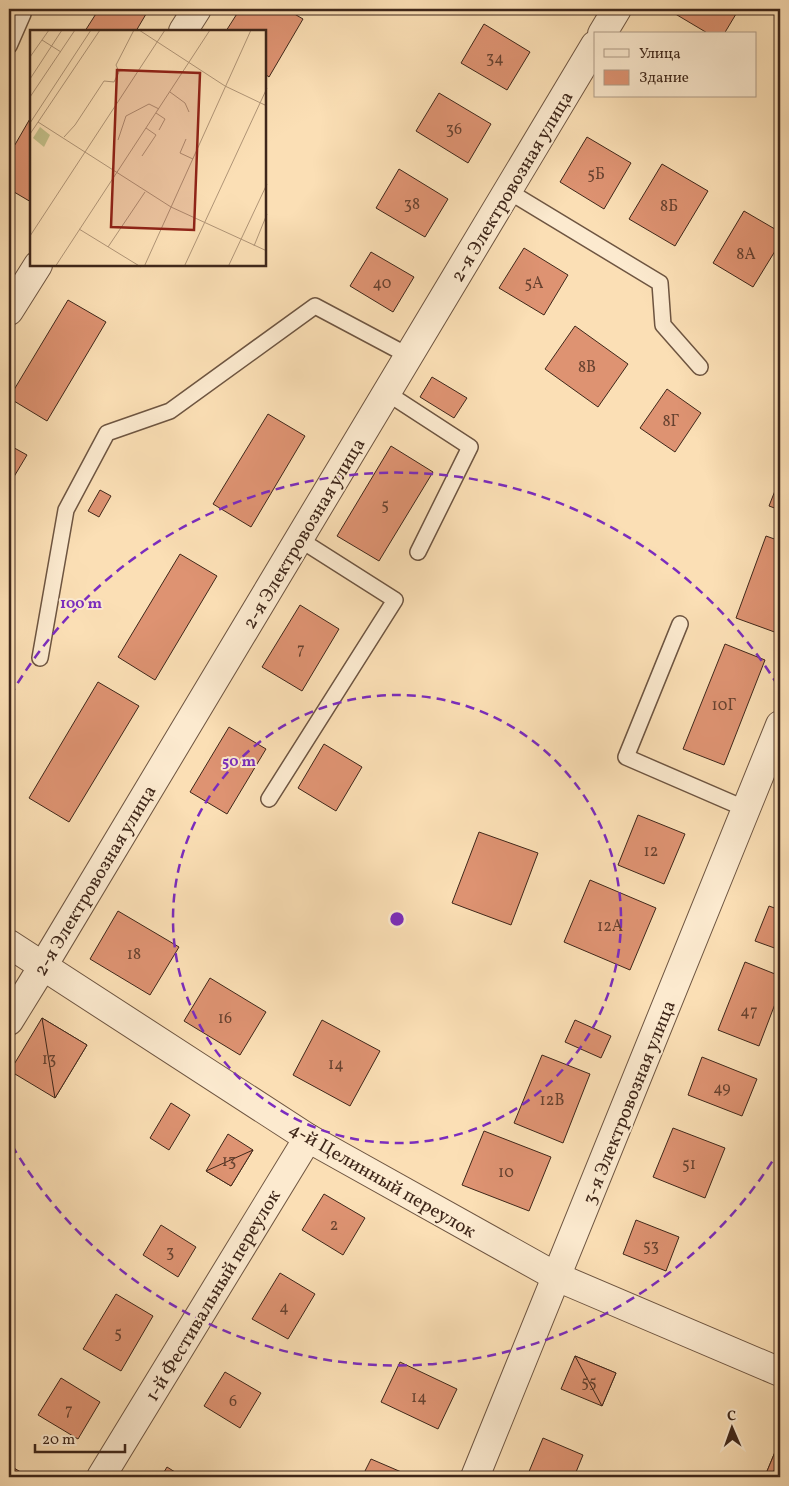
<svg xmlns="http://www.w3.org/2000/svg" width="789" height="1486" font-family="Vollkorn,serif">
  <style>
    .building { fill: #de9372; stroke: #3f271a }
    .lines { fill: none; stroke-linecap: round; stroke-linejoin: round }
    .lane-casing { stroke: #6e5541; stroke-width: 18 }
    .street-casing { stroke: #6e5541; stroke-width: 30 }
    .lane { stroke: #fceacf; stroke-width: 15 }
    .street { stroke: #fceacf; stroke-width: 28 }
    .ring { fill: none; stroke: #7b2cbf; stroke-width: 2.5; stroke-dasharray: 9 6 }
    .labels { text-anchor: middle; stroke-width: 4; stroke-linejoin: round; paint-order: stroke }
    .number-label { font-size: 16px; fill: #674230 }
    .street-label { font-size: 19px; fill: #3f271a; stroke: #fceacf }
    .inset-road { fill: none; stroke: #b09577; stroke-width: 1 }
    .view { fill: #8f2418; fill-opacity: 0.15; stroke: #8f2418; stroke-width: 2.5 }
    .inset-edge { fill: none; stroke: #3f271a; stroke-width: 2.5 }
    .centre { fill: #7b2cbf; stroke: #fceacf; stroke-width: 2.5 }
    .ring-label { font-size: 15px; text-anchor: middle; font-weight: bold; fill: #7b2cbf; stroke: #fceacf; stroke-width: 4; stroke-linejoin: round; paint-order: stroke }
  </style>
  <rect width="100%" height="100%" fill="#fbdfb5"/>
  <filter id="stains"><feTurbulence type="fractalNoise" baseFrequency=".004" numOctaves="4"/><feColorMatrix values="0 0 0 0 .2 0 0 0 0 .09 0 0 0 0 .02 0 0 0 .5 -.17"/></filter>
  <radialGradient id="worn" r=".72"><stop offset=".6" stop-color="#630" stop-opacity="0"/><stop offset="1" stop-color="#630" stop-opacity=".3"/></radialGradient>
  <g class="building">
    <path d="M 99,9 L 149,9 L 136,31 L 85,31 Z"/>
    <path d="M 240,9 L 286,9 L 303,19 L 269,77 L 265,74 L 265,31 L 226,31 Z"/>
    <path d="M 667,9 L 739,9 L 724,34 L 709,34 Z"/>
    <path d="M 484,24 L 530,52 L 507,90 L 461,63 Z"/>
    <path d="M 439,93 L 491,124 L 468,163 L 416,131 Z"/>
    <path d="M 31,117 L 31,202 L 9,189 L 9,155 Z"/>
    <path d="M 587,137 L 631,163 L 604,209 L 560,182 Z"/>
    <path d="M 662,164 L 708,191 L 675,246 L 629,219 Z"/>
    <path d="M 399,169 L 448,199 L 425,237 L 376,208 Z"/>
    <path d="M 744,211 L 780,232 L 780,243 L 753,287 L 713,263 Z"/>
    <path d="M 524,248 L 568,275 L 544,315 L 499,288 Z"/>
    <path d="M 371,252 L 414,277 L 393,312 L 350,286 Z"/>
    <path d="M 68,300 L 106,322 L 47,421 L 9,398 Z"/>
    <path d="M 575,326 L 628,364 L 598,407 L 545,369 Z"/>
    <path d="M 432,377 L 467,398 L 454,418 L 420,397 Z"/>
    <path d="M 667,389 L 701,413 L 675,452 L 640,428 Z"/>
    <path d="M 268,414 L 305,436 L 251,527 L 213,504 Z"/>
    <path d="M 9,445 L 27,455 L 9,485 Z"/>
    <path d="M 391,446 L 433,472 L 379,561 L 337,536 Z"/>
    <path d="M 780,478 L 780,510 L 769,506 Z"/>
    <path d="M 100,490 L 111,496 L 99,517 L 88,511 Z"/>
    <path d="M 766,536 L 780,541 L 780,634 L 736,618 Z"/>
    <path d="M 180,554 L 217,576 L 155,680 L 118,657 Z"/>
    <path d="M 300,605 L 339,629 L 302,691 L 262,667 Z"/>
    <path d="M 725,644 L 765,660 L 724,765 L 683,749 Z"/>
    <path d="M 98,682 L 139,706 L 69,822 L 29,798 Z"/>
    <path d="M 229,727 L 266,749 L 227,814 L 190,792 Z"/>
    <path d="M 324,744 L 362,767 L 336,811 L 298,788 Z"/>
    <path d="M 638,815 L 685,834 L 664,884 L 618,865 Z"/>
    <path d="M 479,832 L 538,853 L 511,925 L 452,903 Z"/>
    <path d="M 590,880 L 656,908 L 630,970 L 564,942 Z"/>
    <path d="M 769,906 L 780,910 L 780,950 L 755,941 Z"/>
    <path d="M 118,911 L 179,947 L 150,995 L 90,959 Z"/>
    <path d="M 745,962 L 780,976 L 780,991 L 759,1046 L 718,1030 Z"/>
    <path d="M 210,978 L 266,1012 L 240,1055 L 184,1021 Z"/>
    <path d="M 42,1018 L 87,1045 L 55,1098 L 10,1071 Z"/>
    <path d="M 42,1018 L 87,1045 L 55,1098 Z"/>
    <path d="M 322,1020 L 380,1051 L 350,1106 L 293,1075 Z"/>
    <path d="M 575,1020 L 611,1036 L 601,1058 L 565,1042 Z"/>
    <path d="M 542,1055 L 590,1074 L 563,1143 L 514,1123 Z"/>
    <path d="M 702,1057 L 757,1079 L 742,1116 L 688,1095 Z"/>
    <path d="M 171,1103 L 190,1115 L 169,1150 L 150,1138 Z"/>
    <path d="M 673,1128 L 725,1148 L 705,1198 L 653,1177 Z"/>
    <path d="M 484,1131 L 551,1157 L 529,1211 L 462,1185 Z"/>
    <path d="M 228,1134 L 253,1150 L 231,1186 L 206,1171 Z"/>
    <path d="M 253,1150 L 231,1186 L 206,1171 Z"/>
    <path d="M 324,1194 L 365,1218 L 343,1255 L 302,1230 Z"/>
    <path d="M 636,1220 L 679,1237 L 666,1271 L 623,1254 Z"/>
    <path d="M 161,1225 L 196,1247 L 178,1277 L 143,1255 Z"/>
    <path d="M 280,1273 L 315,1294 L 288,1339 L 252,1319 Z"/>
    <path d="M 116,1294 L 153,1316 L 121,1371 L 83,1349 Z"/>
    <path d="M 575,1356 L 616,1373 L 602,1406 L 561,1389 Z"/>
    <path d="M 575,1356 L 616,1373 L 602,1406 Z"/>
    <path d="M 400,1362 L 457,1389 L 438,1429 L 381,1402 Z"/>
    <path d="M 225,1372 L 261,1393 L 240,1428 L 204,1406 Z"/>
    <path d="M 61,1378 L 100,1402 L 78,1439 L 38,1415 Z"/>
    <path d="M 543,1438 L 583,1455 L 574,1477 L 537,1477 L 528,1474 Z"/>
    <path d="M 780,1440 L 780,1477 L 769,1477 L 765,1476 Z"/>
    <path d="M 780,1440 L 780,1467 L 765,1476 Z"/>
    <path d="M 371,1459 L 413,1477 L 362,1477 Z"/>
    <path d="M 9,1465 L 29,1477 L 9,1477 Z"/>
    <path d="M 167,1467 L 183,1477 L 161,1477 Z"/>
  </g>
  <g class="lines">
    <g class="lane-casing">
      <g id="lane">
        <path d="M 9,46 L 23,14 L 23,9"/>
        <path d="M 508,191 L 660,283 L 663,325 L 700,367"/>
        <path d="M 387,393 L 470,447 L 418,552"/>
        <path d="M 680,624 L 626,757 L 746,809"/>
        <path d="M 40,658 L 66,510 L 107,433 L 170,411 L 315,306 L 409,356"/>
        <path d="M 269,799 L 395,600 L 299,539"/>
      </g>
    </g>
    <g class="street-casing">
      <g id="street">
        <path d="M 183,31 L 197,9"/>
        <path d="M 602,34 L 617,9"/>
        <path d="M 9,311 L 38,265"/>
        <path d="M 9,944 L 308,1138 L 557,1277 L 780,1372"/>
        <path d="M 9,1021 L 43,966 L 595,45"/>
        <path d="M 101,1477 L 308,1138"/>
        <path d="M 475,1477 L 780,725"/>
      </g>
    </g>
    <use href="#lane" class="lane"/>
    <use href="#street" class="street"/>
  </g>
  <g class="ring">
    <circle cx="397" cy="919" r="224"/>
    <path d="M780 1149A447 447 0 0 1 10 1142M10 696A447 447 0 0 1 780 689"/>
  </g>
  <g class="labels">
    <g class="number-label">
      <text x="495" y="63">34</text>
      <text x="454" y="134">36</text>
      <text x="596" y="179">5Б</text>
      <text x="412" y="209">38</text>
      <text x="669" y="211">8Б</text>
      <text x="746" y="259">8А</text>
      <text x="382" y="288">40</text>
      <text x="534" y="288">5А</text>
      <text x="587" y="372">8В</text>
      <text x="671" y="426">8Г</text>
      <text x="385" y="510">5</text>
      <text x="301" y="654">7</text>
      <text x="724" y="710">10Г</text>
      <text x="651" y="856">12</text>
      <text x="610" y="931">12А</text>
      <text x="134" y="959">18</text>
      <text x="749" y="1016">47</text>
      <text x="225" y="1023">16</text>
      <text x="49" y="1064">13</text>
      <text x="336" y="1069">14</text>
      <text x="722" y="1093">49</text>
      <text x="552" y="1105">12В</text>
      <text x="229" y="1166">13</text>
      <text x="689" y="1169">51</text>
      <text x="506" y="1177">10</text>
      <text x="334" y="1230">2</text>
      <text x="651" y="1251">53</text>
      <text x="170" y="1257">3</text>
      <text x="284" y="1312">4</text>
      <text x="118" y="1338">5</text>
      <text x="589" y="1387">55</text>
      <text x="419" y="1402">14</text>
      <text x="233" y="1406">6</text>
      <text x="69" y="1415">7</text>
    </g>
    <g class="street-label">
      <text transform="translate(511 186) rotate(-59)" y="7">2-я Электровозная улица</text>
      <text transform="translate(303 533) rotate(-59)" y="7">2-я Электровозная улица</text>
      <text transform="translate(94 880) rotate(-59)" y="7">2-я Электровозная улица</text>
      <text transform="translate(628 1102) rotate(-68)" y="7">3-я Электровозная улица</text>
      <text transform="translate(383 1179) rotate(30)" y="7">4-й Целинный переулок</text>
      <text transform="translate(212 1295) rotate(-59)" y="7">1-й Фестивальный переулок</text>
    </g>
  </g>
  <g transform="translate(30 30)">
    <rect width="236" height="236" fill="#fbdfb5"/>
    <path d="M 10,97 L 20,105 L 14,117 L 3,108 Z" fill="#c3c08a"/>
    <path class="inset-road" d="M 102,0 L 109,0 L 195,56 L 237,76M 12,10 L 31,22M 0,27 L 19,0M 0,49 L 32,0M 140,62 L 155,73 L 159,82M 0,67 L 45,0M 126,83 L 135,89 L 129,100M 8,92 L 141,177 L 237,221M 0,93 L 61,0M 0,104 L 70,0M 34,107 L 45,95 L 74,51 L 84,52 L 89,42 L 86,35 L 104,0M 156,109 L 150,123 L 163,129M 88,110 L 96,86 L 119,74 L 129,79M 112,126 L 126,105 L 116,98M 49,199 L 111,237M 0,206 L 135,0M 224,216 L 237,184M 78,217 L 115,162M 25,237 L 180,0M 114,237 L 221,0M 154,237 L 237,58M 198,237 L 237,154"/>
    <path class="view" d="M 87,40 L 170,43 L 164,200 L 81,197 Z"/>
    <rect width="236" height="236" class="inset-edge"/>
  </g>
  <circle cx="397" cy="919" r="8" class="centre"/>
  <g class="ring-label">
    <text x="81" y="608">100 m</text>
    <text x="239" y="766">50 m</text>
  </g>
  <rect width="789" height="1486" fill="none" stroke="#fbdfb5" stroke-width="30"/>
  <rect x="10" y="10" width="769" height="1466" fill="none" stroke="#3f271a" stroke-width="2.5"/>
  <rect x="15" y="15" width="759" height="1456" fill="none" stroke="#3f271a"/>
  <rect x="594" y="32" width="162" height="65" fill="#fceacf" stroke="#b09c87"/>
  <rect x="604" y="49" width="25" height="8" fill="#fceacf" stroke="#b09c87"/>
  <text x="639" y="58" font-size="15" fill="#3f271a">Улица</text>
  <rect x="604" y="70" width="25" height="15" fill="#de9372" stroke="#b09c87"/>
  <text x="639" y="82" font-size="15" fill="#3f271a">Здание</text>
  <g transform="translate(732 1428) rotate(358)" stroke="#fceacf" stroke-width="4" paint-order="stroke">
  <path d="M0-4L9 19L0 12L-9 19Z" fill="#3f271a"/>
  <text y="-8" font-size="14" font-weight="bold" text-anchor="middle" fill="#3f271a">С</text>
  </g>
  <path d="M35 1444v8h90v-8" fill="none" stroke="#3f271a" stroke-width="2.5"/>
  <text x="42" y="1444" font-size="15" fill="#3f271a" stroke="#fceacf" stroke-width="4" paint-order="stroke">20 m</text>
  <rect width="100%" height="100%" filter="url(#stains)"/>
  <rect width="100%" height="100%" fill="url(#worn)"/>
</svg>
